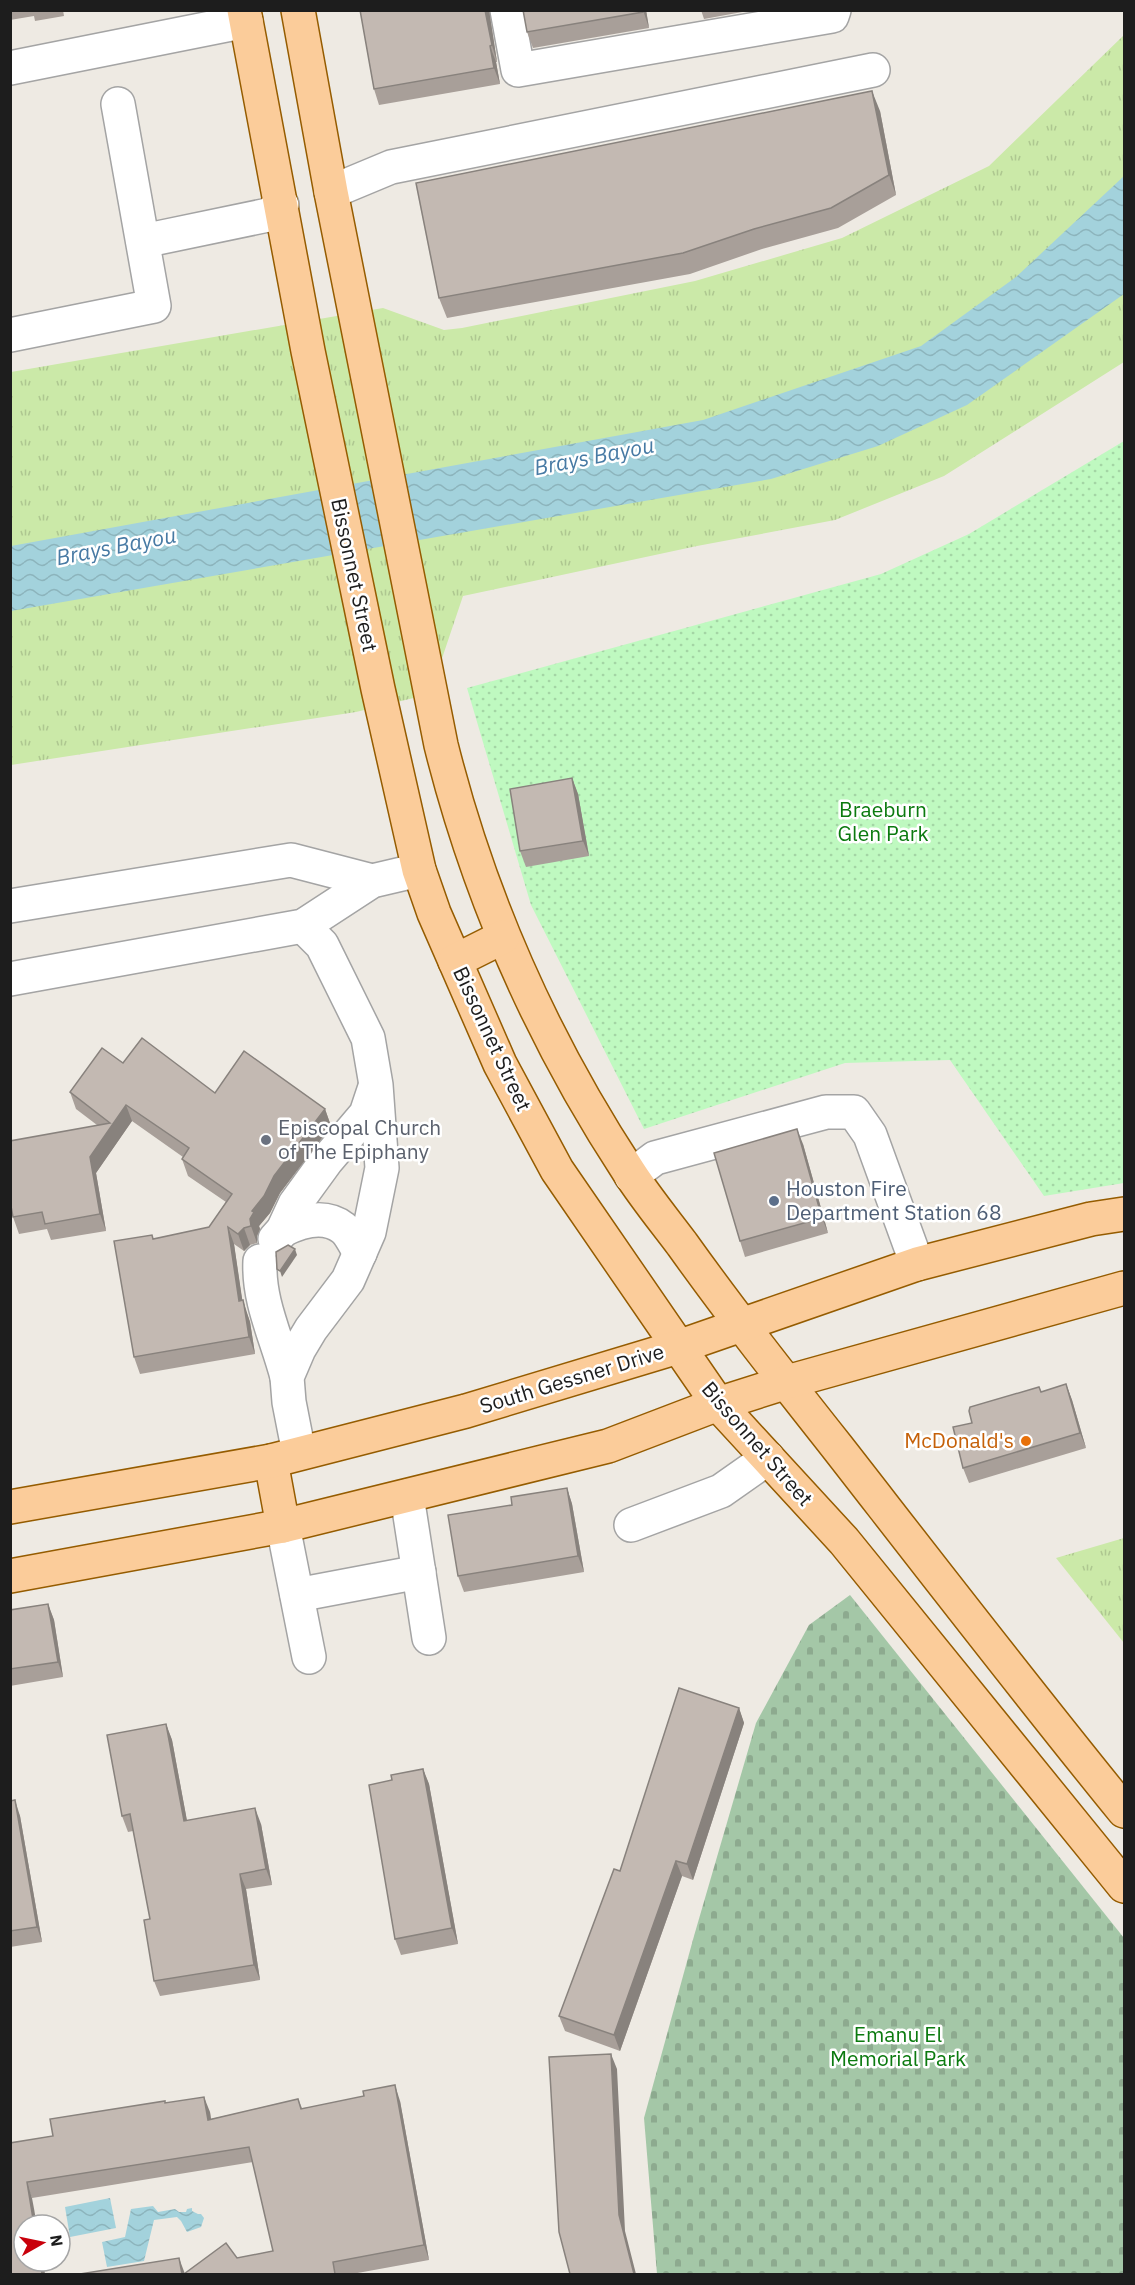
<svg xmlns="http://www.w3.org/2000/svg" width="1135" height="2285" font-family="'IBM Plex Sans',sans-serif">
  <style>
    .grass { fill: url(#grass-tufts) }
    .cemetery { fill: url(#cemetery-stones) }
    .park { fill: url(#park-dots) }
    .water { fill: url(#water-waves) }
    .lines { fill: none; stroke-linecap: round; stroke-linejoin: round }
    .minor-casing { stroke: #a4a4a4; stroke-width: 36 }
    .major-casing { stroke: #955c00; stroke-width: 36 }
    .minor { stroke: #fff; stroke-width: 33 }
    .major { stroke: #fbcc9a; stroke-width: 33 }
    .wall { fill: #a89f99 }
    .shaded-wall { fill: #88827d }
    .building { fill: #c3b9b2; stroke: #88827d; stroke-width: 1.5 }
    .worship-dot { fill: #6b7280; stroke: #fff; stroke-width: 2 }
    .service-dot { fill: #5c6f8a; stroke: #fff; stroke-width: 2 }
    .food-dot { fill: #e8710a; stroke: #fff; stroke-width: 2 }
    .labels { text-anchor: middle; stroke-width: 5; stroke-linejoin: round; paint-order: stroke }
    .street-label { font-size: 21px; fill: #1d1d1d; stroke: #fff }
    .park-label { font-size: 21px; fill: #0b7a0f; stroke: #fff }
    .worship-label { font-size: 21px; fill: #5b616d; stroke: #fff; text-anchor: start }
    .service-label { font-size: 21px; fill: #4e5e75; stroke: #fff; text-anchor: start }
    .food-label { font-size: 21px; fill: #c56008; stroke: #fff; text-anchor: end }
    .water-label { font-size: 22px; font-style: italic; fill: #477aa4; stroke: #fff }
  </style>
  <defs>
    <pattern id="grass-tufts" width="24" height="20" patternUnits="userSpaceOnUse" patternTransform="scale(1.5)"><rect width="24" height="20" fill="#cbe9a8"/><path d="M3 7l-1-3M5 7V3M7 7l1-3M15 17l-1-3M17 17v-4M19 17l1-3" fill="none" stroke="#aec790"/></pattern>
    <pattern id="cemetery-stones" width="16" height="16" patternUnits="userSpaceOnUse" patternTransform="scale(1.5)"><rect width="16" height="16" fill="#a4c7a7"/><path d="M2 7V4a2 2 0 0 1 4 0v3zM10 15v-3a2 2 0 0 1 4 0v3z" fill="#8daa8f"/></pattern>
    <pattern id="park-dots" width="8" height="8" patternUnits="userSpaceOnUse" patternTransform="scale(1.5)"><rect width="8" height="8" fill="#bff9c0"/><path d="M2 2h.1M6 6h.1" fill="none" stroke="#a4d5a5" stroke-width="1.8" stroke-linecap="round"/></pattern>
    <pattern id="water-waves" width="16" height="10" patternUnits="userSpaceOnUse" patternTransform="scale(1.5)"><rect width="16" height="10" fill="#a3d2dc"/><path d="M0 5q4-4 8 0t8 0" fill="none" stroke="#8cb4bc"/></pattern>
  </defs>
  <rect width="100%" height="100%" fill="#eeeae3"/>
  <g class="grass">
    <path d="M 1124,35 L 1124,362 L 944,476 L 835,520 L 697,546 L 463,596 L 430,694 L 356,712 L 11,765 L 11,372 L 383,308 L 444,330 L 462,328 L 695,281 L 842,238 L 989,166 Z"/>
    <path d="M 1124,1538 L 1124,1643 L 1056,1558 Z"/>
  </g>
  <path class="cemetery" d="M 850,1595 L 1124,1938 L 1124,2274 L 657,2274 L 644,2118 L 694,1936 L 756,1723 L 809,1625 Z"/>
  <path class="park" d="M 1124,441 L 1124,1183 L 1044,1196 L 950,1060 L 845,1063 L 644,1129 L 531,905 L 467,688 L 881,574 L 969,534 Z"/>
  <g class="water">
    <path d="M 1124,176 L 1124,294 L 967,405 L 878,446 L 771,479 L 11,611 L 11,546 L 703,420 L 921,346 L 1016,277 Z"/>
    <path d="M 110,2198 L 116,2228 L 70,2237 L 65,2207 Z"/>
    <path d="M 153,2206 L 158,2212 L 175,2209 L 179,2212 L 186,2212 L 187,2209 L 192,2208 L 192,2211 L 198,2214 L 201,2214 L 204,2218 L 201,2227 L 187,2232 L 181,2221 L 177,2217 L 154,2220 L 144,2261 L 107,2267 L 102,2242 L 125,2237 L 131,2209 Z"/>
  </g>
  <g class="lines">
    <g class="minor-casing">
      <g id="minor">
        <path d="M 507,10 L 518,70 L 832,16 L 834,10"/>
        <path d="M 10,68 L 246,21"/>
        <path d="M 331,192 L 391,167 L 873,70"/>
        <path d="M 143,241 L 268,215 L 282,205"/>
        <path d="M 10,335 L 154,306 L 118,104"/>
        <path d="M 10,906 L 291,860 L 372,881"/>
        <path d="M 10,979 L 303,926 L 372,881 L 419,870"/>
        <path d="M 631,1176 L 655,1158 L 826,1112 L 854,1112 L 870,1135 L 917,1264"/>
        <path d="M 283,1230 C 301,1221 325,1214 343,1228 C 350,1233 355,1245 360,1253"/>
        <path d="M 275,1239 L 283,1230 L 295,1204 L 327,1160 L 366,1114 L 375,1087"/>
        <path d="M 260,1261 C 258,1302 277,1338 287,1377"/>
        <path d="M 299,1453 L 289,1402 L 287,1377 L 299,1349 L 311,1329 L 348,1280 L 369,1232 L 382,1168 L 376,1085 L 368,1038 L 322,945 L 303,926"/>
        <path d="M 407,1496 L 429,1638"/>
        <path d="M 631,1525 L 721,1491 L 768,1458"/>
        <path d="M 283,1526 L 309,1657"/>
        <path d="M 297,1595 L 419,1572"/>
      </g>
    </g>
    <g class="major-casing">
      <g id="major">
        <path d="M 244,10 L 308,351 L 378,689 L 419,870 L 434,913 L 500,1064 L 557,1170 L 718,1404 L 844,1541 L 1124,1886"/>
        <path d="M 298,10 L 331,192 L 441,745 C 479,897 543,1041 629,1172 C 645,1197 664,1220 682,1244 C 732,1314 785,1381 838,1448 C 933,1570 1027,1692 1124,1811"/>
        <path d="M 455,961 L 503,937"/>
        <path d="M 271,1461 L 283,1526"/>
        <path d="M 10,1507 L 271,1461 L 466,1411 L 678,1347 L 917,1264 L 1091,1219 L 1124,1214"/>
        <path d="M 10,1576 L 283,1526 L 608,1446 L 718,1404 L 787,1382 L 1124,1288"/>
      </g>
    </g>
    <use href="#minor" class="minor"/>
    <use href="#major" class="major"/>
  </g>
  <g class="wall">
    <path d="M 10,10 L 63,10 L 64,16 L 35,21 L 34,16 L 10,20 Z"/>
    <path d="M 360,10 L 489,10 L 497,62 L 496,62 L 500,84 L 379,105 L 374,89 Z"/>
    <path d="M 646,10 L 649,28 L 533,48 L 527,32 Z"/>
    <path d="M 701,10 L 753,10 L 704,19 Z"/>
    <path d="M 880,111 L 896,195 L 838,228 L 762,249 L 690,274 L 447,318 L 439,298 Z"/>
    <path d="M 572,778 L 578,794 L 589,856 L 526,867 L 520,851 Z"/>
    <path d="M 123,1063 L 215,1093 L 325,1109 L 331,1126 L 280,1193 L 270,1213 L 259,1226 L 260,1229 L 257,1236 L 257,1243 L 250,1245 L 244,1251 L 234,1244 L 242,1300 L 250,1322 L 255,1354 L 140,1374 L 134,1357 L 153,1239 L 209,1227 L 226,1202 L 188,1176 L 182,1159 L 183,1157 L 132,1121 L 96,1173 L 106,1231 L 51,1240 L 47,1229 L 19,1234 L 13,1217 L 97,1125 L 76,1109 L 70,1092 Z"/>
    <path d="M 803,1144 L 828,1233 L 745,1257 L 740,1241 Z"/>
    <path d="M 1066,1384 L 1072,1400 L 1086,1448 L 969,1483 L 963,1468 L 972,1423 L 1041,1392 Z"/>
    <path d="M 567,1488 L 572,1504 L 584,1572 L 464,1592 L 458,1576 L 512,1505 Z"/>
    <path d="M 48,1604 L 54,1620 L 63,1677 L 10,1686 L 10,1610 Z"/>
    <path d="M 739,1708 L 744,1723 L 693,1880 L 682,1876 L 620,2051 L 565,2031 L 559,2016 L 620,1871 Z"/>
    <path d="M 166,1724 L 172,1740 L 187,1821 L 261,1824 L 272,1885 L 246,1889 L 260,1980 L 160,1996 L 154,1981 L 150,1919 L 133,1831 L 128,1832 L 122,1816 Z"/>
    <path d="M 423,1769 L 429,1784 L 458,1944 L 401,1955 L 395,1939 L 392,1780 Z"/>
    <path d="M 10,1791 L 12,1800 L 20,1816 L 42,1942 L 10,1947 Z"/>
    <path d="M 298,2099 L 302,2108 L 400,2101 L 429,2260 L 352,2274 L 80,2274 L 185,2274 L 237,2258 L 273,2251 L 253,2162 L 32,2198 L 10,2143 L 53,2136 L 166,2103 L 210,2112 L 211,2119 Z"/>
  </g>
  <g class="shaded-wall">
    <path d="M 485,10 L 489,10 L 497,62 L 492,45 Z"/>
    <path d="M 643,10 L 646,10 L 649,28 Z"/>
    <path d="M 490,46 L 496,62 L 500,84 L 494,68 Z"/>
    <path d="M 872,91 L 880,111 L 896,195 L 889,175 Z"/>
    <path d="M 572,778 L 578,794 L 589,856 L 583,841 Z"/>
    <path d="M 126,1105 L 132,1121 L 96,1173 L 106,1231 L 100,1214 L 90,1157 Z"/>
    <path d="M 325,1109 L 331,1126 L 280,1193 L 270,1213 L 259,1226 L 260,1229 L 257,1236 L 257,1243 L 251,1226 L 250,1219 L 252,1211 L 274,1176 Z"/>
    <path d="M 797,1129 L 803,1144 L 828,1233 L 822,1218 Z"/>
    <path d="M 228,1227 L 234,1244 L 245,1318 L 239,1301 Z"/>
    <path d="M 244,1228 L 250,1245 L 244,1251 L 238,1234 Z"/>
    <path d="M 295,1249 L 297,1255 L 282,1277 L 280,1271 Z"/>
    <path d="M 243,1300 L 250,1322 L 255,1354 L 249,1337 Z"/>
    <path d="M 1066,1384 L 1072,1400 L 1086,1448 L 1080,1433 Z"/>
    <path d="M 567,1488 L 572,1504 L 584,1572 L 578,1556 Z"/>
    <path d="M 48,1604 L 54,1620 L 63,1677 L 58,1662 Z"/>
    <path d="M 739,1708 L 744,1723 L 693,1880 L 687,1864 Z"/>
    <path d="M 166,1724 L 172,1740 L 190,1837 L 184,1821 Z"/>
    <path d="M 423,1769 L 429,1784 L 458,1944 L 452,1928 Z"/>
    <path d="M 15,1800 L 20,1816 L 42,1942 L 37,1927 Z"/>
    <path d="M 255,1808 L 261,1824 L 272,1885 L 266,1869 Z"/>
    <path d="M 676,1861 L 682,1876 L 620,2051 L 614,2035 Z"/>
    <path d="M 240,1874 L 246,1889 L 260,1980 L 254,1965 Z"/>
    <path d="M 611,2054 L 617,2069 L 625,2231 L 636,2274 L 634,2274 L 619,2215 Z"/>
    <path d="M 395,2085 L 400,2101 L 429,2260 L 424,2245 Z"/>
    <path d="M 204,2097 L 210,2112 L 213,2135 L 208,2120 Z"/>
    <path d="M 27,2182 L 32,2198 L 37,2225 L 34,2225 Z"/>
    <path d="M 179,2258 L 185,2274 L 182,2274 Z"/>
    <path d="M 40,2261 L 43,2261 L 45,2274 L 42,2274 Z"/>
  </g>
  <g class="building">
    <path d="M 360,10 L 485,10 L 492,45 L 490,46 L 494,68 L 374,89 Z"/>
    <path d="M 523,10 L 643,10 L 643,12 L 527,32 Z"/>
    <path d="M 872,91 L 889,175 L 831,208 L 754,229 L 683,253 L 439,298 L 416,183 Z"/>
    <path d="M 572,778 L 583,841 L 520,851 L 510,789 Z"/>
    <path d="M 142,1038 L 215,1093 L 244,1051 L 325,1109 L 274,1176 L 264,1196 L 252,1211 L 254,1212 L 250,1219 L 251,1226 L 244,1228 L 238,1234 L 228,1227 L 239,1301 L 243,1300 L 244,1305 L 249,1337 L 134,1357 L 114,1241 L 152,1235 L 153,1239 L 209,1227 L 232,1194 L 182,1159 L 189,1148 L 126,1105 L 90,1157 L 100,1214 L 45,1224 L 42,1212 L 13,1217 L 10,1201 L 10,1141 L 110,1123 L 70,1092 L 102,1048 L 123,1063 Z"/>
    <path d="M 797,1129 L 822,1218 L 740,1241 L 714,1153 Z"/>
    <path d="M 288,1245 L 295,1249 L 280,1271 L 277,1269 L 276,1252 Z"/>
    <path d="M 1066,1384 L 1080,1433 L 963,1468 L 953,1427 L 972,1423 L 969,1411 L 970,1407 L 1039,1387 L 1041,1392 Z"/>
    <path d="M 567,1488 L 578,1556 L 458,1576 L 448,1515 L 512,1505 L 511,1497 Z"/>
    <path d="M 48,1604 L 58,1662 L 10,1669 L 10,1610 Z"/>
    <path d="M 679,1688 L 739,1708 L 687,1864 L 676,1861 L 614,2035 L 559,2016 L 614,1869 L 620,1871 Z"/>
    <path d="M 166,1724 L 184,1821 L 255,1808 L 266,1869 L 240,1874 L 254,1965 L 154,1981 L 144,1920 L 150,1919 L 130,1814 L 122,1816 L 107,1735 Z"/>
    <path d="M 423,1769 L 452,1928 L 395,1939 L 369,1785 L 392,1780 L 391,1775 Z"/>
    <path d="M 15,1800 L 37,1927 L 10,1931 L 10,1801 Z"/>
    <path d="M 611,2054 L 619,2215 L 634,2274 L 570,2274 L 559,2232 L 549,2057 Z"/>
    <path d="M 395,2085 L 424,2245 L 333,2262 L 335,2274 L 184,2274 L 226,2243 L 237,2258 L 273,2251 L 249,2147 L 27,2182 L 34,2225 L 24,2225 L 24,2261 L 40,2261 L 42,2274 L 10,2274 L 10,2143 L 53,2136 L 50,2119 L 165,2101 L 165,2103 L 204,2097 L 208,2120 L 298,2099 L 301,2109 L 364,2096 L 363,2091 Z"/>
    <path d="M 179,2258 L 182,2274 L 80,2274 Z"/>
  </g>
  <circle class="worship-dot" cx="266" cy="1140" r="6"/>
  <circle class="service-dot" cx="774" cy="1201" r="6"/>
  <circle class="food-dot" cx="1026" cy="1441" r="6"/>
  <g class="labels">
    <g class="street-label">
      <text transform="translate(354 575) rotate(78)" y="7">Bissonnet Street</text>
      <text transform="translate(492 1039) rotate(65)" y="7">Bissonnet Street</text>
      <text transform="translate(572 1379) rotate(-17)" y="7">South Gessner Drive</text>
      <text transform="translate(757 1444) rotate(49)" y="7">Bissonnet Street</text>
    </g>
    <g class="park-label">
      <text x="883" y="817">Braeburn<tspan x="883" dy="24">Glen Park</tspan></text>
      <text x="898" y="2042">Emanu El<tspan x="898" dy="24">Memorial Park</tspan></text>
    </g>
    <g class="worship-label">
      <text x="278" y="1135">Episcopal Church<tspan x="278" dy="24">of The Epiphany</tspan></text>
    </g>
    <g class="service-label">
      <text x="786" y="1196">Houston Fire<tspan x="786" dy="24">Department Station 68</tspan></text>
    </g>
    <g class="food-label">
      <text x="1014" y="1448">McDonald's</text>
    </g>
    <g class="water-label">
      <text transform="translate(594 456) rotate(-11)" y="8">Brays Bayou</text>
      <text transform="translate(116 546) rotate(-11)" y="8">Brays Bayou</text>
    </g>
  </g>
  <rect width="1135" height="2285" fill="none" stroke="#1d1d1d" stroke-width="24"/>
  <g transform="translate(42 2243) rotate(81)"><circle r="28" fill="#ffffff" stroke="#a5a5a5" stroke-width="1.5"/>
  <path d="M0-4.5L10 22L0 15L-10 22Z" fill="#c9000b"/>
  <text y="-9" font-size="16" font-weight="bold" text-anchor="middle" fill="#1d1d1d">N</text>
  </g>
</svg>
